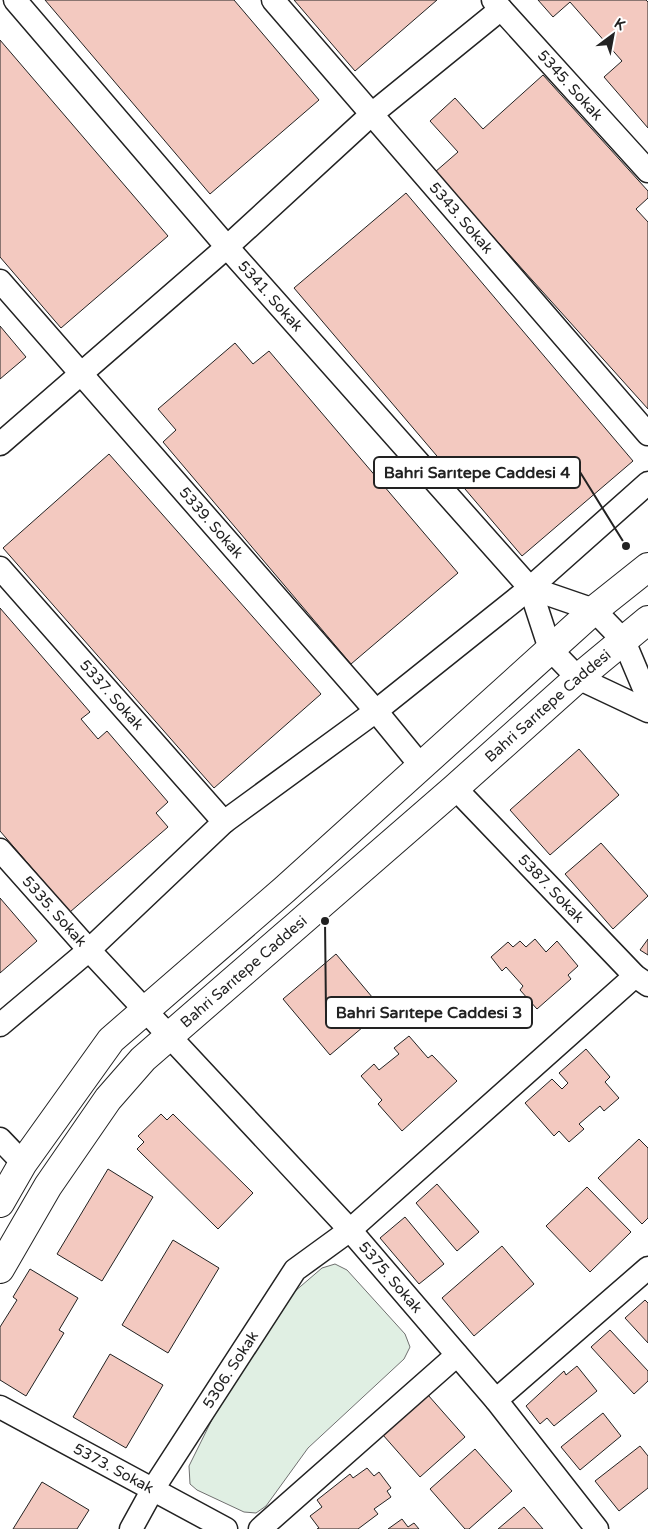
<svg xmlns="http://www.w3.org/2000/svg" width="648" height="1529" font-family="'Varela Round',sans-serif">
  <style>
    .green { fill: #e0efe3; stroke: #6f6f6f }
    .building { fill: #f3c9c0; stroke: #222 }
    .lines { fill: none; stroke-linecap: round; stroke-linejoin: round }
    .minor-casing { stroke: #222; stroke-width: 25 }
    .secondary-casing { stroke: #222; stroke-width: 30 }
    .minor { stroke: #fff; stroke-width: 22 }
    .secondary { stroke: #fff; stroke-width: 28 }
    .labels { text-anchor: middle; stroke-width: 4; stroke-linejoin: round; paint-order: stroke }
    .street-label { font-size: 15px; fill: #222; stroke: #fff }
    .leader { fill: none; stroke: #222; stroke-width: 2 }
    .callout-dot { fill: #222; stroke: #fff; stroke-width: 2 }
    .callout { fill: #fff; stroke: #222; stroke-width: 2 }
    .callout-label { font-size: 16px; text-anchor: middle; font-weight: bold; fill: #222 }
  </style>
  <rect width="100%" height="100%" fill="#fff"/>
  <path class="green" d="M 335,1264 L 347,1270 L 405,1334 L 410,1347 L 404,1359 L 308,1448 L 266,1506 L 256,1513 L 244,1512 L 197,1490 L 190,1484 L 189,1466 L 243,1357 L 280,1304 L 322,1268 Z"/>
  <g class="building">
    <path d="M 45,0 L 234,0 L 319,100 L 210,194 Z"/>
    <path d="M 294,0 L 437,0 L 355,71 Z"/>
    <path d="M 538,0 L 646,0 L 648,2 L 648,128 L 604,77 L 622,61 L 570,2 L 553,17 Z"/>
    <path d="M 0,40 L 168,236 L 61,328 L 0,257 Z"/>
    <path d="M 543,75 L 648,191 L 648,198 L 636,209 L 648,222 L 648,409 L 435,172 L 458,152 L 430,121 L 455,98 L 483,129 Z"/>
    <path d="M 406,193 L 633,461 L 522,556 L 294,288 Z"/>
    <path d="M 0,326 L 26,357 L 0,379 Z"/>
    <path d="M 235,343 L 253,364 L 269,351 L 458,573 L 351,664 L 163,442 L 176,430 L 158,409 Z"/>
    <path d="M 109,454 L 321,694 L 214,788 L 3,548 Z"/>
    <path d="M 0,608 L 90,712 L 81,719 L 98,739 L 107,731 L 168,802 L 156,813 L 168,827 L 70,912 L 0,831 Z"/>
    <path d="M 579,749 L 619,795 L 550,855 L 510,810 Z"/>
    <path d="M 601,843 L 648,896 L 613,929 L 565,874 Z"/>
    <path d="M 0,898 L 37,941 L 0,973 Z"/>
    <path d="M 535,939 L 546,952 L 557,941 L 578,966 L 568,975 L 571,979 L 537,1009 L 520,990 L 523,986 L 506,967 L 502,971 L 491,957 L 508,942 L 513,947 L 520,941 L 526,947 Z"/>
    <path d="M 648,939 L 648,955 L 640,950 Z"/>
    <path d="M 336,954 L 383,1010 L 330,1055 L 283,999 Z"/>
    <path d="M 409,1036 L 428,1058 L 432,1055 L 457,1081 L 402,1131 L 378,1104 L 382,1100 L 361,1076 L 374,1064 L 379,1070 L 399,1054 L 394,1048 Z"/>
    <path d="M 586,1049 L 610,1077 L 605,1082 L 619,1098 L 604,1111 L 600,1106 L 579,1124 L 584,1129 L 569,1142 L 559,1131 L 554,1136 L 525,1103 L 552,1079 L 562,1089 L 568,1083 L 559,1073 Z"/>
    <path d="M 161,1114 L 167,1120 L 173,1114 L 253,1193 L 218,1229 L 137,1149 L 144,1142 L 138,1136 Z"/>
    <path d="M 639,1139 L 648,1148 L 648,1218 L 642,1224 L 598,1178 Z"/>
    <path d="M 108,1169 L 153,1197 L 102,1281 L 57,1254 Z"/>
    <path d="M 437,1184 L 479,1232 L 457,1251 L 416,1203 Z"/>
    <path d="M 587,1187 L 631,1232 L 590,1272 L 546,1226 Z"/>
    <path d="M 405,1217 L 444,1264 L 419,1284 L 380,1238 Z"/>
    <path d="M 173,1240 L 219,1268 L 168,1353 L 122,1325 Z"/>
    <path d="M 502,1246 L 534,1284 L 474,1336 L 442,1298 Z"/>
    <path d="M 30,1269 L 78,1298 L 59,1330 L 64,1333 L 26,1396 L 0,1380 L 0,1327 L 17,1300 L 13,1297 Z"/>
    <path d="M 645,1300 L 648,1303 L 648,1343 L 625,1318 Z"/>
    <path d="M 610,1330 L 648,1371 L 648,1381 L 634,1394 L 591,1347 Z"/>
    <path d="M 110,1354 L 163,1385 L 126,1448 L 73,1417 Z"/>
    <path d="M 577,1366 L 597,1391 L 554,1426 L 547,1418 L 540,1424 L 526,1406 L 564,1371 L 566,1375 Z"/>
    <path d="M 428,1395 L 465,1437 L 420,1477 L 383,1435 Z"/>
    <path d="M 603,1413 L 621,1436 L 580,1470 L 561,1447 Z"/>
    <path d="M 640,1446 L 648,1456 L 648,1488 L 619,1511 L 595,1481 Z"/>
    <path d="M 475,1449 L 512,1491 L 469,1529 L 465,1529 L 430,1489 Z"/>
    <path d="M 367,1468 L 374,1476 L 379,1472 L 391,1488 L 387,1491 L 391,1497 L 374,1509 L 378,1514 L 358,1529 L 317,1529 L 319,1528 L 310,1516 L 322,1507 L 317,1500 L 350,1474 L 353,1478 Z"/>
    <path d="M 42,1482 L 89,1510 L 77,1529 L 13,1529 Z"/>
    <path d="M 524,1507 L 543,1529 L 498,1529 Z"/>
    <path d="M 402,1519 L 408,1527 L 414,1523 L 419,1529 L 388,1529 Z"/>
  </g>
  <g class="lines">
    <g class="minor-casing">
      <g id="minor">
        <path id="s1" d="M 15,0 L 227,247 L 530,588 L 550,649 L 578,678 L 648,711"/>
        <path id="s2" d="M 273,0 L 648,434"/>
        <path id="s3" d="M 493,0 L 648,171"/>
        <path id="s4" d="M 0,281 L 376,711 L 421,766"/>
        <path d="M 0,444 L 227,247 L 373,113 L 501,9"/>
        <path id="s5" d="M 0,568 L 224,822"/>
        <path d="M 530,588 L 594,610 L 624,641 L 648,698"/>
        <path id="s6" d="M 455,788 L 635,976 L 648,985"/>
        <path id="s7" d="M 0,850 L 89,950 L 350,1230 L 496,1400 L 597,1529"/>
        <path d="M 0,1025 L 89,950 L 224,822 L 376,711 L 530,588 L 648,483"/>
        <path d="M 0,1139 L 23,1163"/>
        <path d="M 496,1400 L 648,1268"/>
        <path id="s8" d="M 0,1407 L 226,1529"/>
        <path id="s9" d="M 131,1529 L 153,1489 L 295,1270 L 350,1230 L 635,976"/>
        <path d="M 260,1529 L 457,1355"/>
      </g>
    </g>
    <g class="secondary-casing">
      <g id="secondary">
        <path d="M 0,1203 L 23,1163 L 111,1040 L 284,890 L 594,610 L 648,567"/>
        <path id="s10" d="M 0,1269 L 48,1186 L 108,1099 L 143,1059 L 455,788 L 578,678 L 648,620"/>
      </g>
    </g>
    <use href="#minor" class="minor"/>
    <use href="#secondary" class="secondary"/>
  </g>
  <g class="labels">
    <g class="street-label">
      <text dy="5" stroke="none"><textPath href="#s3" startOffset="115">5345. Sokak</textPath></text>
      <text dy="5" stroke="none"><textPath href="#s2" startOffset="288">5343. Sokak</textPath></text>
      <text dy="5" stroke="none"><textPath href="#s1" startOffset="391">5341. Sokak</textPath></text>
      <text dy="5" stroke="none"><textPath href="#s4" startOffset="321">5339. Sokak</textPath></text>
      <text dy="5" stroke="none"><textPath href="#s5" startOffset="169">5337. Sokak</textPath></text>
      <text dy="5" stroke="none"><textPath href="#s10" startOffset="792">Bahri Sarıtepe Caddesi</textPath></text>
      <text dy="5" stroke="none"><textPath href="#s6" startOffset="139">5387. Sokak</textPath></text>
      <text dy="5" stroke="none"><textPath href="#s7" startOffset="82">5335. Sokak</textPath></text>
      <text dy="5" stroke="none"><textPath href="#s10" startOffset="388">Bahri Sarıtepe Caddesi</textPath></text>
      <text dy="5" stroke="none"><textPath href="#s7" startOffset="579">5375. Sokak</textPath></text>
      <text dy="5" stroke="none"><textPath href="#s9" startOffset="188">5306. Sokak</textPath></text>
      <text dy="5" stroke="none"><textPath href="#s8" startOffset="129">5373. Sokak</textPath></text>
    </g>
  </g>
  <path class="leader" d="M626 546L580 472M325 921L326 1013"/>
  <g class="callout-dot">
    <circle cx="626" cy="546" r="5"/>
    <circle cx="325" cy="921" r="5"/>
  </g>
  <g class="callout">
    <rect x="374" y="457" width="206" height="31" rx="5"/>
    <rect x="326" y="997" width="206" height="31" rx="5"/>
  </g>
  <g class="callout-label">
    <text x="477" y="478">Bahri Sarıtepe Caddesi 4</text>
    <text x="429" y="1018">Bahri Sarıtepe Caddesi 3</text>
  </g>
  <g transform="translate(613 35) rotate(32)" stroke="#ffffff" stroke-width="4" paint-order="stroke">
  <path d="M0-4L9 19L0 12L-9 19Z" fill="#222222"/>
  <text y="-8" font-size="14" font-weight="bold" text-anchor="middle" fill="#222222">K</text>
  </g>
</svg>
